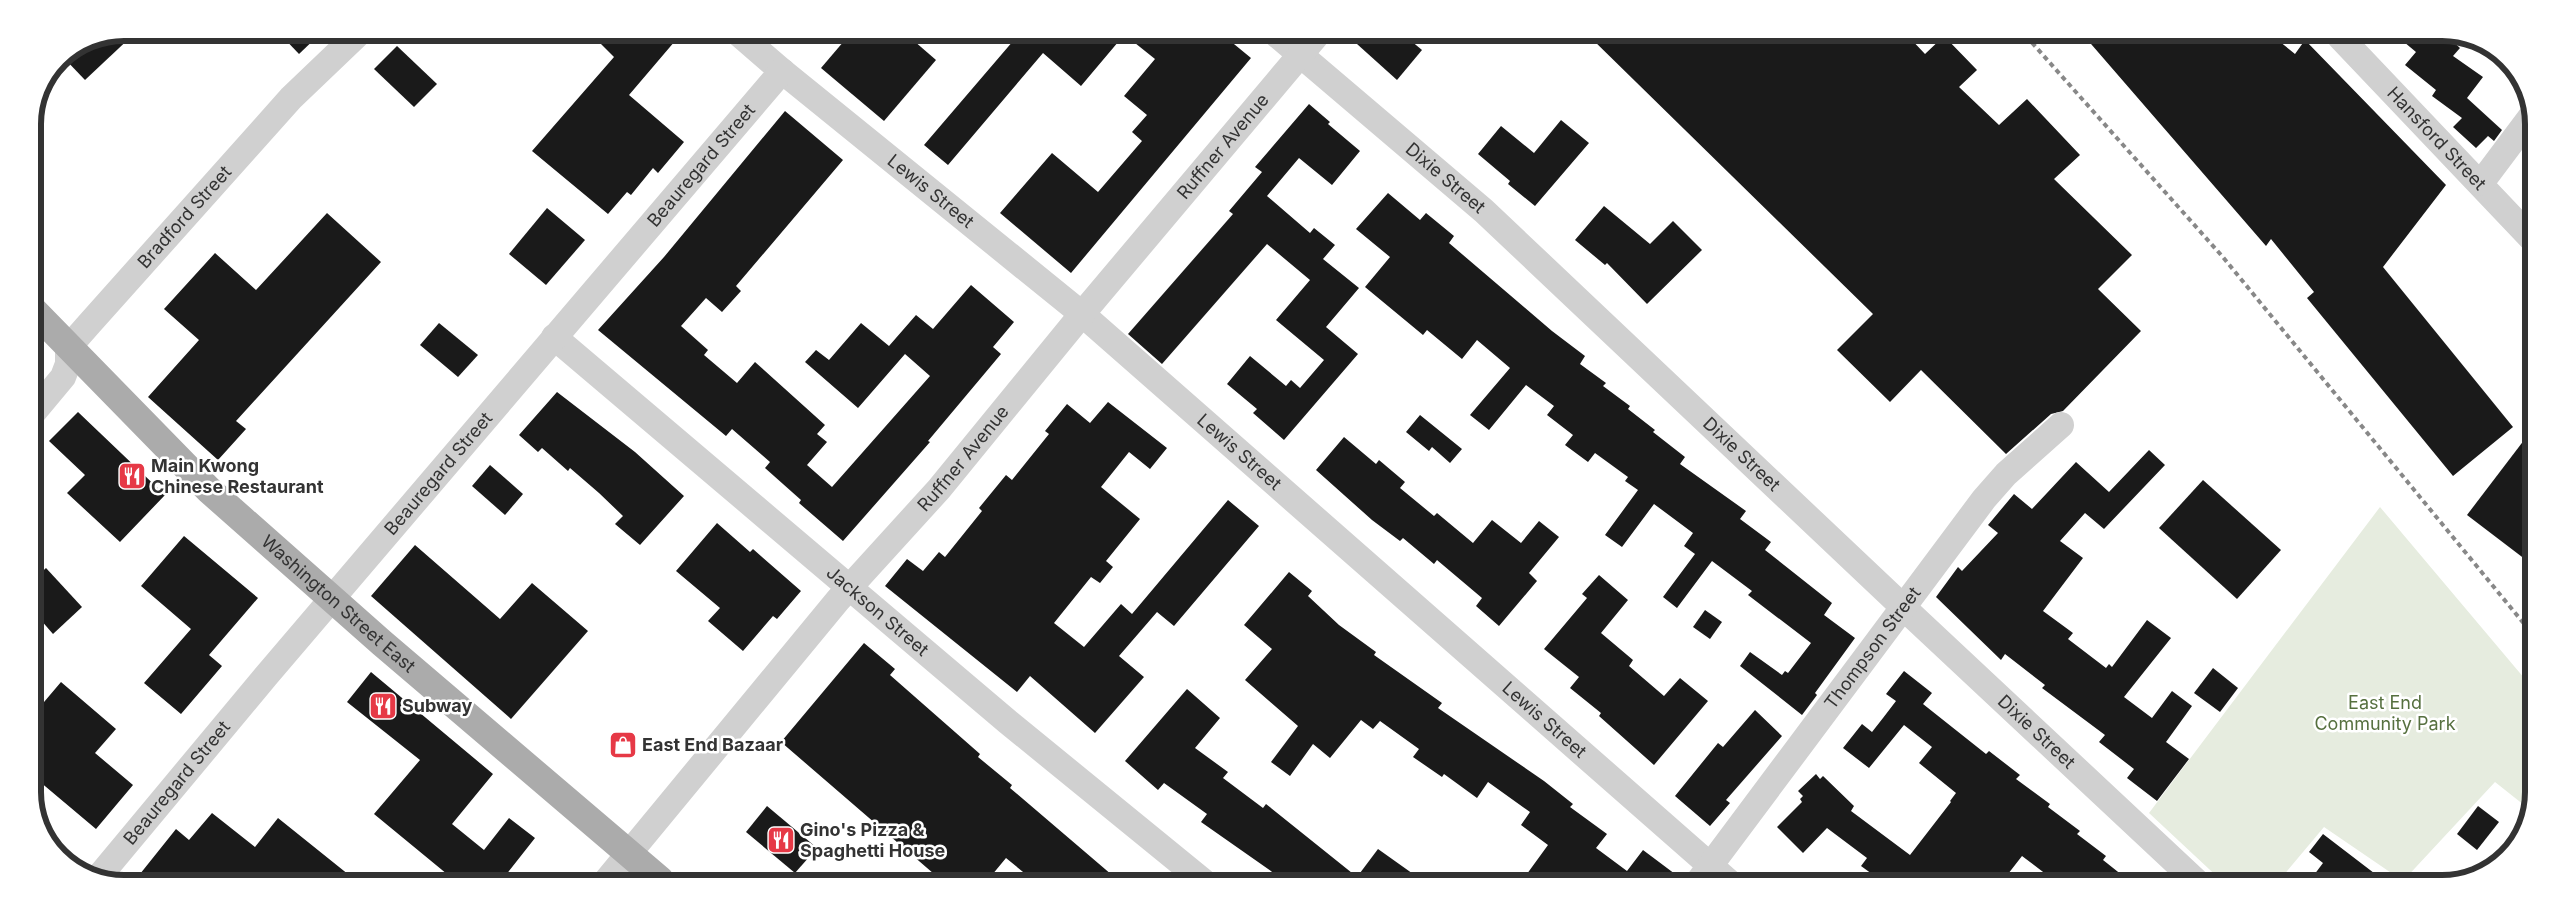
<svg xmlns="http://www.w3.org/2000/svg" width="2566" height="916" font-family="Inter,sans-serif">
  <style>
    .green { fill: #e6ecdf }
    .building { fill: #1a1a1a }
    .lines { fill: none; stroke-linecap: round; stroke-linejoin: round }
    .minor { stroke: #d0d0d0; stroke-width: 26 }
    .primary { stroke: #ababab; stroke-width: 28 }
    .rail { stroke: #888; stroke-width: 4; stroke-dasharray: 5 4; stroke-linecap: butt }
    .labels { text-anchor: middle; stroke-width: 5; stroke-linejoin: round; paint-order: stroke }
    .street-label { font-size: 18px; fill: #333; stroke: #fff }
    .poi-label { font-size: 18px; font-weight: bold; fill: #333; stroke: #fff; text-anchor: start }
    .park-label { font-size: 18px; fill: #56703f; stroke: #fff }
    .rim { fill: none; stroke: #333; stroke-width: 6 }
  </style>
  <rect width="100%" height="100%" fill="#fff"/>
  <path class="green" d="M 2380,507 L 2530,685 L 2529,809 L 2495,782 L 2403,881 L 2324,827 L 2277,883 L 2224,883 L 2149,813 Z"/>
  <g class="building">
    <path d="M 125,32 L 135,33 L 85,80 L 63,57 L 90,39 Z"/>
    <path d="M 279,33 L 321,33 L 299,54 Z"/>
    <path d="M 590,33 L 681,34 L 629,95 L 684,142 L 658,173 L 653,168 L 631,195 L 627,192 L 608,214 L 532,151 L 614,57 Z"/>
    <path d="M 850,34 L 906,34 L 936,60 L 884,121 L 821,68 Z"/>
    <path d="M 1019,34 L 1124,35 L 1081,86 L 1043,53 L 948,165 L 924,145 Z"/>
    <path d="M 1125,35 L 1193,35 L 1204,44 L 1212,35 L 1223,35 L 1251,58 L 1071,273 L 1000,213 L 1052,153 L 1098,192 L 1142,141 L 1132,132 L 1147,115 L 1124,96 L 1155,59 Z"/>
    <path d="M 1347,35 L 1404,35 L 1422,50 L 1397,80 Z"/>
    <path d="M 1589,36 L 1908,36 L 1925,54 L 1944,36 L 1977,70 L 1959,87 L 1999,125 L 2027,99 L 2080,155 L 2054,179 L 2132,255 L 2098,289 L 2141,331 L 2063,411 L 2051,414 L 2006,454 L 1921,370 L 1890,402 L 1837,350 L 1873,314 Z"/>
    <path d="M 2085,37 L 2274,37 L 2295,54 L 2305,40 L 2446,185 L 2383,267 L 2513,427 L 2453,476 L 2307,298 L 2314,292 L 2271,239 L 2266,246 Z"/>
    <path d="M 2398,37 L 2448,37 L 2460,48 L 2453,56 L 2483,77 L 2467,98 L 2502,130 L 2494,141 L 2488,136 L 2476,148 L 2453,127 L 2462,118 L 2432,96 L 2436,90 L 2405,65 L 2416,52 Z"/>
    <path d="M 397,46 L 437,84 L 414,107 L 374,69 Z"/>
    <path d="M 1309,104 L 1330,122 L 1328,124 L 1360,151 L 1332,185 L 1299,158 L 1267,196 L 1310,233 L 1314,228 L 1335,245 L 1323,259 L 1359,288 L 1326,327 L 1358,354 L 1284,440 L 1253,413 L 1257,409 L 1227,384 L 1250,356 L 1286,386 L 1291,380 L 1300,388 L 1324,360 L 1276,320 L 1310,280 L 1267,244 L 1162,364 L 1128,334 L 1233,214 L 1229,211 L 1262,172 L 1255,167 Z"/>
    <path d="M 785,111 L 843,160 L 736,286 L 741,291 L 722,312 L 706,298 L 681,326 L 708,350 L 704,355 L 737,383 L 755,362 L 825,425 L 817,434 L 827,442 L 807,465 L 832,487 L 930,376 L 905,354 L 858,408 L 805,362 L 816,350 L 829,360 L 861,323 L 889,346 L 916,315 L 933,329 L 971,285 L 1014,322 L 993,347 L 1001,354 L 928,441 L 930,442 L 843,541 L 799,503 L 801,500 L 765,468 L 770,462 L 732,429 L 726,436 L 598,330 L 664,257 Z"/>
    <path d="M 1561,120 L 1589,143 L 1535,206 L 1508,184 L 1510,181 L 1478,154 L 1501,126 L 1534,153 Z"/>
    <path d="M 1388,193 L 1420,220 L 1426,213 L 1454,236 L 1449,243 L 1552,331 L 1585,356 L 1580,364 L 1606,383 L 1603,386 L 1630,406 L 1628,409 L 1655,430 L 1653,432 L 1685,457 L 1680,464 L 1746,511 L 1740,519 L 1771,542 L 1765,550 L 1832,603 L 1824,615 L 1855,638 L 1815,693 L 1817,695 L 1802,715 L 1740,666 L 1750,652 L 1782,675 L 1785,671 L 1788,673 L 1811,643 L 1748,595 L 1752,591 L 1712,561 L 1677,608 L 1663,597 L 1695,554 L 1684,546 L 1693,533 L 1654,504 L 1622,547 L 1605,535 L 1638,490 L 1625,481 L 1628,477 L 1595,453 L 1588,462 L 1565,445 L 1573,435 L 1547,415 L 1554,406 L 1526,385 L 1489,430 L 1470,415 L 1510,368 L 1477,340 L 1462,359 L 1427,330 L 1423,335 L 1365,287 L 1390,257 L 1356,229 Z"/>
    <path d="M 1604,206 L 1650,244 L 1673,221 L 1702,250 L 1647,304 L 1607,263 L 1605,265 L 1575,240 Z"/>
    <path d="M 547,208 L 585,240 L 546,285 L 509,254 Z"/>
    <path d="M 327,213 L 381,262 L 236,421 L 246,429 L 218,460 L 148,397 L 199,340 L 164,309 L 215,253 L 256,290 Z"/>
    <path d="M 439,323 L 478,355 L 458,377 L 420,345 Z"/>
    <path d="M 557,392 L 635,452 L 684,496 L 640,545 L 615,524 L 623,516 L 599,493 L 570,468 L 568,471 L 542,448 L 538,452 L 519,435 Z"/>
    <path d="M 1108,402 L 1167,448 L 1150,469 L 1129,452 L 1101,487 L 1140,519 L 1106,561 L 1113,567 L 1100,583 L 1091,577 L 1054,623 L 1084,647 L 1121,604 L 1132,614 L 1228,500 L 1259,526 L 1174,626 L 1157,612 L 1119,656 L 1144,677 L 1095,733 L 1030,676 L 1017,692 L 885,586 L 907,559 L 923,571 L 939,552 L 945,557 L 982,511 L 979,508 L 1006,475 L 1012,480 L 1049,434 L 1045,431 L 1067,404 L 1090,423 Z"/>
    <path d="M 78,412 L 165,495 L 120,542 L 67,493 L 85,475 L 49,441 Z"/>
    <path d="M 1420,415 L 1462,449 L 1450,463 L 1432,447 L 1429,451 L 1406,432 Z"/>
    <path d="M 2531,431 L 2530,563 L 2467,515 Z"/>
    <path d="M 1344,437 L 1376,464 L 1379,460 L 1405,482 L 1400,488 L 1434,516 L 1437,513 L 1473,543 L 1492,520 L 1521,543 L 1539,521 L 1559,537 L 1529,573 L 1537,581 L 1499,626 L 1476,606 L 1482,598 L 1437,560 L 1434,564 L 1403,538 L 1400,541 L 1372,520 L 1316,470 Z"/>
    <path d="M 2149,450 L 2165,465 L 2104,529 L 2085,513 L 2060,541 L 2083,558 L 2043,611 L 2073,633 L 2068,639 L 2106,668 L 2109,664 L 2112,667 L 2147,620 L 2171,638 L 2124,697 L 2152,718 L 2172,691 L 2192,706 L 2166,742 L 2189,759 L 2157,801 L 2127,778 L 2134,769 L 2099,742 L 2105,735 L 2042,688 L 2045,685 L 2005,654 L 2001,660 L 1936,597 L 1958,567 L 1962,571 L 1998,533 L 1988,525 L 2014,494 L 2032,509 L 2076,462 L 2109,492 Z"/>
    <path d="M 490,465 L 523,494 L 505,515 L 472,486 Z"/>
    <path d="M 2203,480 L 2281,550 L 2237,599 L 2159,528 Z"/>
    <path d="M 717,523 L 750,552 L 753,549 L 801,591 L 777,619 L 773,616 L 743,651 L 708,621 L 720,608 L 676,571 Z"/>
    <path d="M 184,536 L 258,598 L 209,655 L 222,666 L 181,714 L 144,683 L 191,629 L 141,586 Z"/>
    <path d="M 415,545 L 500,619 L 532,583 L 588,631 L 511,719 L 371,596 Z"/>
    <path d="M 46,568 L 82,607 L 53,634 L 33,611 L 33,580 Z"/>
    <path d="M 1289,572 L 1312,591 L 1308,596 L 1339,625 L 1376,652 L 1374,655 L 1442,703 L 1438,708 L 1544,781 L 1573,804 L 1570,807 L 1607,834 L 1596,848 L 1627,871 L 1643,850 L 1683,880 L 1683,882 L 1521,882 L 1548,845 L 1521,825 L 1530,812 L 1488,782 L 1477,798 L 1444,774 L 1442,777 L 1413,757 L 1419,749 L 1380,721 L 1373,729 L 1361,720 L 1330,758 L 1313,744 L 1290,776 L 1271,762 L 1298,726 L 1245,680 L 1272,649 L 1244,625 Z"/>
    <path d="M 1599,575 L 1628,600 L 1601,633 L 1633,660 L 1629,666 L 1664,696 L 1680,678 L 1708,701 L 1654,765 L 1599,716 L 1601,713 L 1570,688 L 1579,677 L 1544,649 L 1587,598 L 1582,594 Z"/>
    <path d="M 1705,610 L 1722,622 L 1710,639 L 1693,627 Z"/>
    <path d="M 864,643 L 895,669 L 890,675 L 980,754 L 978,757 L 1012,785 L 1010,788 L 1119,881 L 1034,881 L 1006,858 L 987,881 L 941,880 L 781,742 Z"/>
    <path d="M 2213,668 L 2238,688 L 2220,712 L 2194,693 Z"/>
    <path d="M 1904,671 L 1932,693 L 1923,704 L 1986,754 L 1989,751 L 2020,775 L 2016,779 L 2050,804 L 2048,807 L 2080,831 L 2077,834 L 2106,856 L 2103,860 L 2132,883 L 2064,883 L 2049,872 L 2047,875 L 2022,856 L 2001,883 L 1883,882 L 1861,866 L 1867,858 L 1827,828 L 1803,853 L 1777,827 L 1802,802 L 1800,799 L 1803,796 L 1798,791 L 1816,774 L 1820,779 L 1823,776 L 1854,806 L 1851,811 L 1910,855 L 1951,802 L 1950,801 L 1956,793 L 1919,763 L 1932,747 L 1904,725 L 1869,768 L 1843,748 L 1862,724 L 1872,732 L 1883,718 L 1896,701 L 1886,694 Z"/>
    <path d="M 371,672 L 493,774 L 452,824 L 484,850 L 509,818 L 535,838 L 502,880 L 453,879 L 374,814 L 420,760 L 347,702 Z"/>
    <path d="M 61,682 L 116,729 L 95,753 L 133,785 L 96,829 L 33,776 L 33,715 Z"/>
    <path d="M 1187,689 L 1220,718 L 1195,748 L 1228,772 L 1223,778 L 1263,808 L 1266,804 L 1357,877 L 1378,849 L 1423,881 L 1285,881 L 1201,822 L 1207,814 L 1164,783 L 1158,790 L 1125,761 Z"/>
    <path d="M 1755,710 L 1782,736 L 1726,800 L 1730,803 L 1710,826 L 1675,796 L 1718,743 L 1723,747 Z"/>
    <path d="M 767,806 L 817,848 L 795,873 L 746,832 Z"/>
    <path d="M 2478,806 L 2499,822 L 2477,850 L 2457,834 Z"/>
    <path d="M 212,813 L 255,847 L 278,818 L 354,879 L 136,879 L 176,829 L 189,840 Z"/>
    <path d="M 2323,834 L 2387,883 L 2308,883 L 2323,863 L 2309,852 Z"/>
  </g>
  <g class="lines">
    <g class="minor">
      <path id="s1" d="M 739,34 L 782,71 L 1082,314 L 1729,882"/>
      <path id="s2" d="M 1277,35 L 1484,211 L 1904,608 L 2198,883"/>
      <path id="s3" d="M 2340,37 L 2532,239"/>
      <path d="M 2481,183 L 2532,115"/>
      <path id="s4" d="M 554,337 L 1008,722 L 1203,881"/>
      <path id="s5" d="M 33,413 L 63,377 L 68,364 L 68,348 L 90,323 L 291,98 L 359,33"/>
      <path id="s6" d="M 97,879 L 266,676 L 782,71"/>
      <path id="s7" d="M 607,880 L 838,600 L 939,489 L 1082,314 L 1317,35"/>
      <path id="s8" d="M 1698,882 L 1984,499 L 2006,474 L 2061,425"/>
    </g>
    <path class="primary" id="s9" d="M 33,310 L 209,490 L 382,643 L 660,880"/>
    <path class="rail" d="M 2026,36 L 2222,256 L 2530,631"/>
  </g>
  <defs>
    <g id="restaurant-square" transform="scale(1.4375)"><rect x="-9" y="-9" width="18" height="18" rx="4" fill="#e63946" stroke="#fff"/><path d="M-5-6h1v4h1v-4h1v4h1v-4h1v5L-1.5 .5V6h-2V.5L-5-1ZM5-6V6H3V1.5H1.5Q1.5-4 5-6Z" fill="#fff"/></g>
    <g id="shop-square" transform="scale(1.4375)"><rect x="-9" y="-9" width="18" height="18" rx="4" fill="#e63946" stroke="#fff"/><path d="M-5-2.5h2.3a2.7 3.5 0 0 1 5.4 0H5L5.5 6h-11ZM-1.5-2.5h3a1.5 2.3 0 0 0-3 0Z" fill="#fff"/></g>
  </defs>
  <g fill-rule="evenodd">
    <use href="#restaurant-square" x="132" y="476"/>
    <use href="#restaurant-square" x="383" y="706"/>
    <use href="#shop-square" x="623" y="745"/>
    <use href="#restaurant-square" x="781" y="840"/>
  </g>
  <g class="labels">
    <g class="street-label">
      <text dy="6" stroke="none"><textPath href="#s3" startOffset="140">Hansford Street</textPath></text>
      <text dy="6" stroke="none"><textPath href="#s7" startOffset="958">Ruffner Avenue</textPath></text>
      <text dy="6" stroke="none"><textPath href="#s6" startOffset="935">Beauregard Street</textPath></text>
      <text dy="6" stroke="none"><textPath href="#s2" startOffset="221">Dixie Street</textPath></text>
      <text dy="6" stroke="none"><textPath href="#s1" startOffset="248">Lewis Street</textPath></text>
      <text dy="6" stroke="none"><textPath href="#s5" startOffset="252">Bradford Street</textPath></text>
      <text dy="6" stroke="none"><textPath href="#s1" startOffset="652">Lewis Street</textPath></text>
      <text dy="6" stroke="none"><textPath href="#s2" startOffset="626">Dixie Street</textPath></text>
      <text dy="6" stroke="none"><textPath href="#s7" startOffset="552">Ruffner Avenue</textPath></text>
      <text dy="6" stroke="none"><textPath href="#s6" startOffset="530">Beauregard Street</textPath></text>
      <text dy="6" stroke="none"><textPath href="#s9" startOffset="424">Washington Street East</textPath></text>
      <text dy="6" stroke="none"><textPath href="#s4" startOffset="424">Jackson Street</textPath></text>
      <text dy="6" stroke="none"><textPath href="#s8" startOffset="292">Thompson Street</textPath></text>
      <text dy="6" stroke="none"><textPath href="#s1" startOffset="1058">Lewis Street</textPath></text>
      <text dy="6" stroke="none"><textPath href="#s2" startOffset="1031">Dixie Street</textPath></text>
      <text dy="6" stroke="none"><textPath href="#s6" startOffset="125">Beauregard Street</textPath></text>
    </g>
    <g class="poi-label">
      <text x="151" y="472">Main Kwong<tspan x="151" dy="21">Chinese Restaurant</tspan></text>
      <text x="402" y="712">Subway</text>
      <text x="642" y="751">East End Bazaar</text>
      <text x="800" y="836">Gino's Pizza &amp;<tspan x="800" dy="21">Spaghetti House</tspan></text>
    </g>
    <g class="park-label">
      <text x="2385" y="709">East End<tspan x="2385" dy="21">Community Park</tspan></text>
    </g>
  </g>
  <path d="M0 0H2566V916H0ZM124 41H2442A83 83 0 0 1 2525 124V792A83 83 0 0 1 2442 875H124A83 83 0 0 1 41 792V124A83 83 0 0 1 124 41Z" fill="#fff" fill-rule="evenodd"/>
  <path class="rim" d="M124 41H2442A83 83 0 0 1 2525 124V792A83 83 0 0 1 2442 875H124A83 83 0 0 1 41 792V124A83 83 0 0 1 124 41Z"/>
</svg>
